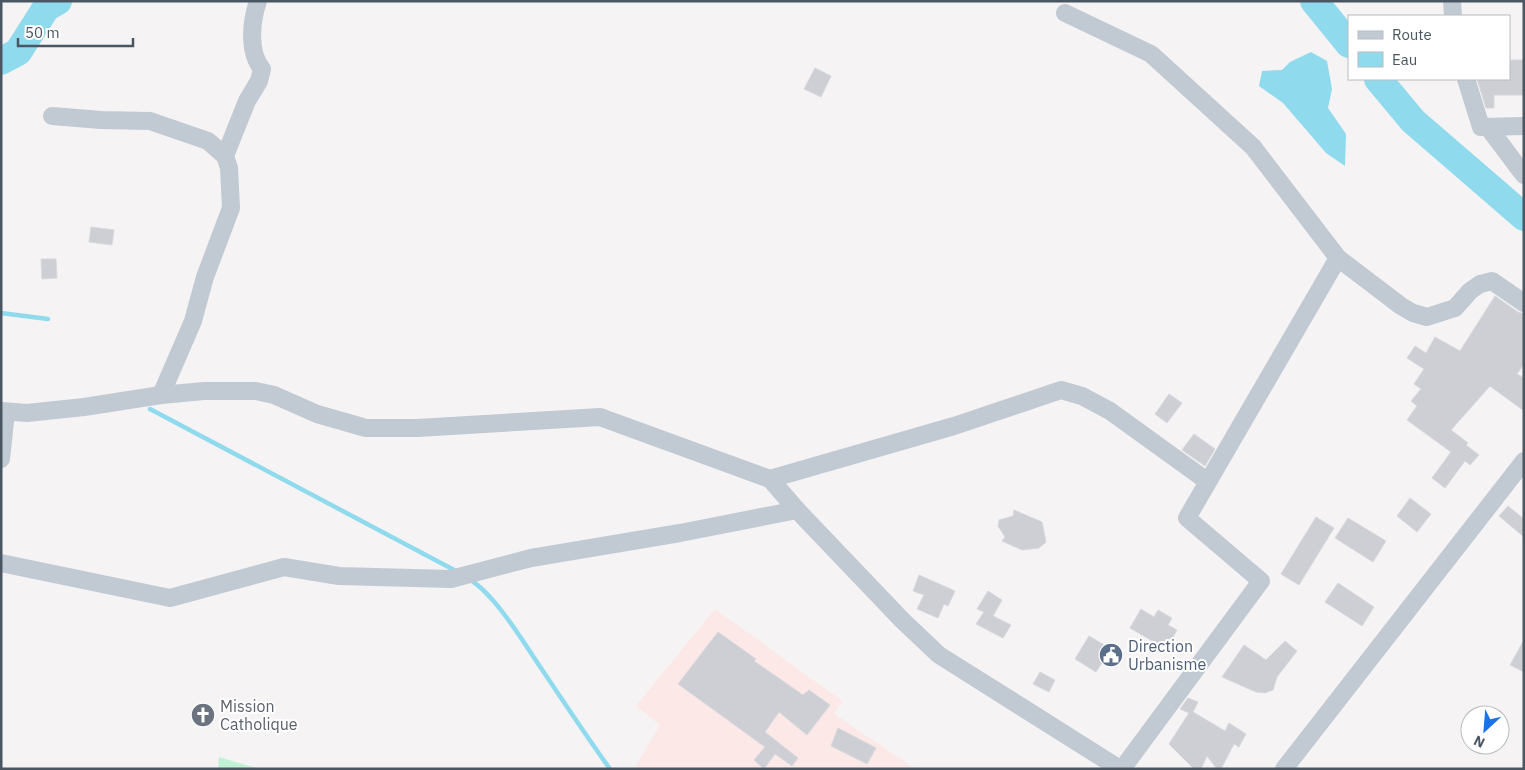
<svg xmlns="http://www.w3.org/2000/svg" width="1525" height="770" font-family="'IBM Plex Sans',sans-serif">
  <style>
    .medical { fill: #fce8e6 }
    .green { fill: #c3f1d5 }
    .water { fill: #90daee }
    .lines { fill: none; stroke-linecap: round; stroke-linejoin: round }
    .stream { stroke: #90daee; stroke-width: 4.5 }
    .river { stroke: #90daee; stroke-width: 28 }
    .building { fill: #cdcfd5; stroke: #d7d9de }
    .minor { stroke: #c1cad2; stroke-width: 18 }
    .labels { text-anchor: middle; stroke-width: 4; stroke-linejoin: round; paint-order: stroke }
    .service-label { font-size: 16px; fill: #4e5e75; stroke: #fff; text-anchor: start }
    .worship-label { font-size: 16px; fill: #5b616d; stroke: #fff; text-anchor: start }
  </style>
  <rect width="100%" height="100%" fill="#f5f3f3"/>
  <path class="medical" d="M 715,609 L 842,701 L 834,714 L 915,769 L 640,769 L 636,766 L 660,725 L 636,706 Z"/>
  <path class="green" d="M 219,757 L 259,769 L 218,769 Z"/>
  <path class="water" d="M 1311,52 L 1327,61 L 1332,89 L 1328,108 L 1346,134 L 1345,166 L 1326,153 L 1283,103 L 1259,86 L 1262,71 L 1282,70 L 1290,62 Z"/>
  <g class="lines">
    <g class="stream">
      <path d="M 1,313 L 48,319"/>
      <path d="M 150,409 L 456,571"/>
      <path d="M 469,579 C 496,595 525,645 543,671 C 565,704 587,737 610,769"/>
    </g>
    <g class="river">
      <path d="M 1314,1 L 1349,44"/>
      <path d="M 1,61 L 18,52 L 46,8 L 58,1"/>
      <path d="M 1378,79 L 1413,121 L 1524,217"/>
    </g>
  </g>
  <g class="building">
    <path d="M 1509,60 L 1524,60 L 1524,95 L 1494,95 L 1494,108 L 1486,108 L 1477,79 L 1509,79 Z"/>
    <path d="M 815,68 L 831,76 L 821,97 L 804,89 Z"/>
    <path d="M 91,227 L 114,230 L 112,245 L 89,242 Z"/>
    <path d="M 41,259 L 56,259 L 57,278 L 42,279 Z"/>
    <path d="M 1495,296 L 1518,312 L 1524,314 L 1524,364 L 1517,374 L 1524,378 L 1524,411 L 1490,386 L 1451,430 L 1468,443 L 1466,445 L 1479,455 L 1470,465 L 1465,461 L 1445,488 L 1432,478 L 1451,452 L 1407,420 L 1417,406 L 1411,401 L 1421,389 L 1414,384 L 1424,369 L 1407,358 L 1415,346 L 1426,353 L 1435,337 L 1460,351 Z"/>
    <path d="M 1169,394 L 1182,403 L 1167,423 L 1155,414 Z"/>
    <path d="M 1194,434 L 1215,449 L 1205,466 L 1182,450 Z"/>
    <path d="M 1410,498 L 1431,514 L 1417,532 L 1397,516 Z"/>
    <path d="M 1508,506 L 1524,519 L 1524,537 L 1499,516 Z"/>
    <path d="M 1014,510 L 1042,522 L 1046,542 L 1039,548 L 1022,550 L 1002,541 L 1005,537 L 998,526 L 999,520 L 1013,516 Z"/>
    <path d="M 1316,517 L 1334,528 L 1299,585 L 1281,574 Z"/>
    <path d="M 1348,518 L 1386,541 L 1373,562 L 1335,538 Z"/>
    <path d="M 919,575 L 955,591 L 948,606 L 944,604 L 938,618 L 917,609 L 924,595 L 913,591 Z"/>
    <path d="M 1338,583 L 1374,607 L 1362,626 L 1325,602 Z"/>
    <path d="M 988,591 L 1002,600 L 993,616 L 1011,625 L 1003,638 L 976,624 L 984,612 L 977,609 Z"/>
    <path d="M 1141,609 L 1154,617 L 1158,610 L 1172,618 L 1168,625 L 1177,630 L 1166,649 L 1130,628 Z"/>
    <path d="M 718,632 L 756,659 L 754,661 L 803,695 L 809,690 L 830,705 L 807,735 L 779,712 L 765,732 L 798,758 L 792,766 L 775,754 L 764,769 L 754,760 L 765,747 L 678,684 Z"/>
    <path d="M 1089,636 L 1111,649 L 1096,672 L 1075,659 Z"/>
    <path d="M 1524,640 L 1524,672 L 1510,665 Z"/>
    <path d="M 1285,641 L 1297,651 L 1277,677 L 1273,690 L 1265,693 L 1256,692 L 1222,677 L 1244,645 L 1266,660 Z"/>
    <path d="M 1040,672 L 1055,680 L 1049,692 L 1033,684 Z"/>
    <path d="M 1188,698 L 1198,702 L 1193,712 L 1225,731 L 1229,723 L 1246,734 L 1239,747 L 1234,744 L 1221,769 L 1217,769 L 1207,756 L 1201,769 L 1194,769 L 1169,744 L 1189,713 L 1180,709 Z"/>
    <path d="M 838,728 L 876,748 L 867,764 L 831,746 Z"/>
  </g>
  <g class="lines">
    <g class="minor">
      <path d="M 1452,1 L 1453,16"/>
      <path d="M 1065,13 L 1151,54 L 1253,147 L 1338,258 L 1401,306 L 1413,313 L 1427,317 L 1455,308 L 1470,291 L 1480,284 L 1492,281 L 1524,303"/>
      <path d="M 1466,79 L 1481,127 L 1524,126"/>
      <path d="M 52,116 L 101,120 L 150,121 L 208,141 L 225,156 L 229,168 L 231,208 L 205,277 L 193,321 L 161,395"/>
      <path d="M 1488,127 L 1524,175"/>
      <path d="M 225,156 L 247,101 L 259,81 L 262,69 C 248,52 251,22 258,1"/>
      <path d="M 1,411 L 27,413 L 84,407 L 161,395 L 204,391 L 256,391 L 274,395 L 317,414 L 366,428 L 417,428 L 600,417 L 770,479 L 797,510 L 902,620 L 939,655 L 1120,769"/>
      <path d="M 1,459 L 6,412"/>
      <path d="M 770,479 L 954,426 L 1061,390 L 1082,396 L 1110,411 L 1207,481"/>
      <path d="M 1,563 L 170,598 L 284,567 L 339,576 L 451,579 L 531,558 L 680,533 L 797,510"/>
      <path d="M 1122,769 L 1261,581 L 1187,518 L 1338,258"/>
      <path d="M 1284,769 L 1524,461"/>
    </g>
  </g>
  <defs>
    <g id="civic-disc" transform="scale(1.25)"><circle r="9.5" fill="#5c6f8a" stroke="#fff"/><path d="M-.6-6.5H3V-4.5H.6V-3L4-1V1h2V6H-6V1h2V-1L-.6-3ZM-1.2 2.5V6h2.4V2.5Z" fill="#fff"/></g>
    <g id="church-disc" transform="scale(1.25)"><circle r="9.5" fill="#6b7280" stroke="#fff"/><path d="M-1.2-6h2.4v3.5h3.3v2.4h-3.3V6h-2.4V-.1h-3.3v-2.4h3.3Z" fill="#fff"/></g>
  </defs>
  <g fill-rule="evenodd">
    <use href="#civic-disc" x="1111" y="655"/>
    <use href="#church-disc" x="203" y="715"/>
  </g>
  <g class="labels">
    <g class="service-label">
      <text x="1128" y="652">Direction<tspan x="1128" dy="18">Urbanisme</tspan></text>
    </g>
    <g class="worship-label">
      <text x="220" y="712">Mission<tspan x="220" dy="18">Catholique</tspan></text>
    </g>
  </g>
  <rect width="1525" height="770" fill="none" stroke="#4a5661" stroke-width="5"/>
  <rect x="1348" y="15" width="162" height="65" fill="#ffffff" stroke="#b7bbc0"/>
  <rect x="1358" y="31" width="25" height="8" fill="#c1cad2" stroke="#b7bbc0"/>
  <text x="1392" y="40" font-size="15" fill="#4a5661">Route</text>
  <rect x="1358" y="52" width="25" height="15" fill="#90daee" stroke="#b7bbc0"/>
  <text x="1392" y="65" font-size="15" fill="#4a5661">Eau</text>
  <g transform="translate(1485 730) rotate(206)"><circle r="24" fill="#ffffff" stroke="#b7bbc0"/>
  <path d="M0-4L9 19L0 12L-9 19Z" fill="#1a73e8"/>
  <text y="-8" font-size="14" font-weight="bold" text-anchor="middle" fill="#4a5661">N</text>
  </g>
  <path d="M18 38v8h115v-8" fill="none" stroke="#4a5661" stroke-width="2.5"/>
  <text x="25" y="38" font-size="15" fill="#4a5661" stroke="#ffffff" stroke-width="4" paint-order="stroke">50 m</text>
</svg>
